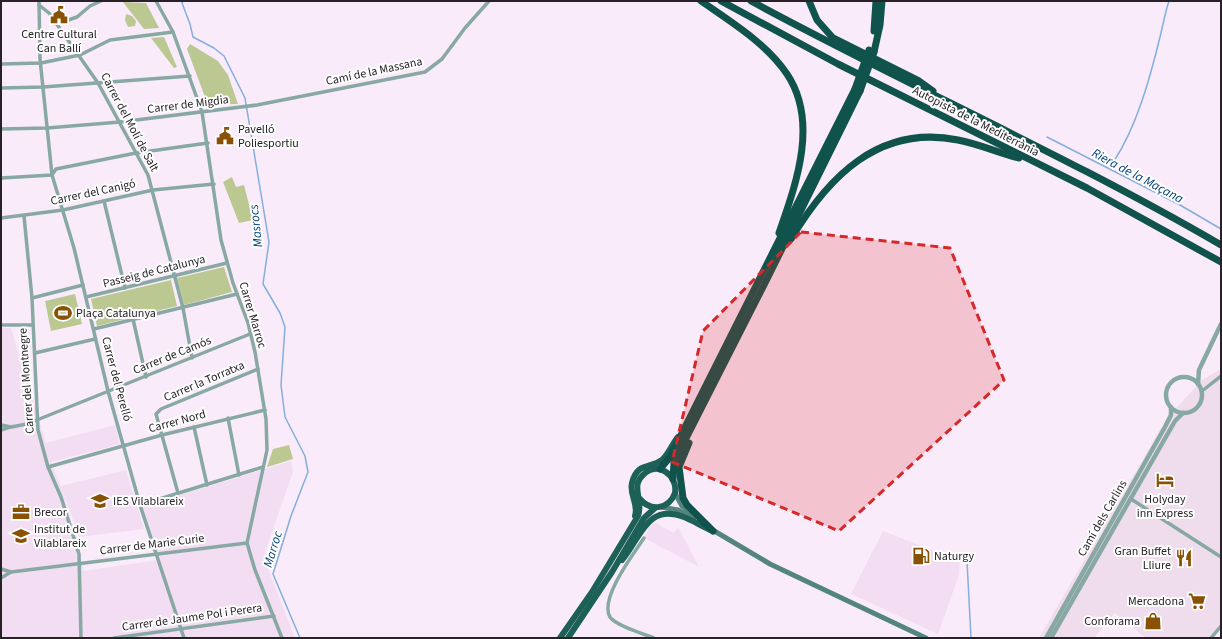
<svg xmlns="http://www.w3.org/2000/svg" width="1222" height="639" font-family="'Source Sans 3',sans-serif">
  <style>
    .commercial { fill: #efdcec }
    .built { fill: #f2ddf3 }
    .green { fill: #bbc892 }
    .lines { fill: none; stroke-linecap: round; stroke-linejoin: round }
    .stream { stroke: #84aedc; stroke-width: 1.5 }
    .minor { stroke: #88a8a3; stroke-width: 3.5 }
    .tertiary { stroke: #88a8a3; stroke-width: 4.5 }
    .secondary { stroke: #53857e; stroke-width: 5 }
    .trunk { stroke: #1c6058; stroke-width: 6 }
    .motorway { stroke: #10534c; stroke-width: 7 }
    .motorway-bridge { stroke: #10534c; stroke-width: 7 }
    .marked { fill: #d62828; fill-opacity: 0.2; stroke: #d62828; stroke-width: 3; stroke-dasharray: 8 5; stroke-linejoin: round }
    .labels { text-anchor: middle; stroke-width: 4; stroke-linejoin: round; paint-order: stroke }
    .poi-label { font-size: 12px; fill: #282228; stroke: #fefefe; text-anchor: start }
    .street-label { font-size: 12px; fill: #282228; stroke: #fefefe }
    .water-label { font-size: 13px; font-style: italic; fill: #004078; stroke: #fefefe }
  </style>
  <rect width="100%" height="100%" fill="#faebfb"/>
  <path class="commercial" d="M 1221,369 L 1221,625 L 1210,638 L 1146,638 L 1115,613 L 1094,638 L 1039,638 L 1167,418 L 1202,380 Z"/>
  <g class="built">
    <path d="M 1,328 L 11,328 L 46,443 L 115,425 L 120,444 L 51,462 L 61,486 L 126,470 L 144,529 L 79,537 L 63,491 L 84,571 L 157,560 L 141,507 L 291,461 L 293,472 L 265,552 L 265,561 L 295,638 L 1,638 Z"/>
    <path d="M 656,523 L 674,533 L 678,527 L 699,567 L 644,538 L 650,526 Z"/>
    <path d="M 883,531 L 960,561 L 959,575 L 938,634 L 851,594 Z"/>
  </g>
  <g class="green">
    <path d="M 123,2 L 146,3 L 159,28 L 144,29 Z"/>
    <path d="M 126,14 L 132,16 L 136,21 L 135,26 L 128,27 L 125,20 Z"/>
    <path d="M 164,37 L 177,67 L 174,68 L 151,38 Z"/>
    <path d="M 190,44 L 218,61 L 228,75 L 238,104 L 208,105 L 187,49 Z"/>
    <path d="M 232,177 L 236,187 L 244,185 L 253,220 L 239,223 L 223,182 Z"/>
    <path d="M 224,267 L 232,292 L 184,305 L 177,278 Z"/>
    <path d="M 171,280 L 177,306 L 97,326 L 91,299 Z"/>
    <path d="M 75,294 L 82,324 L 51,331 L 45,301 Z"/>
    <path d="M 289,445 L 293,459 L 267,467 L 273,449 Z"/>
  </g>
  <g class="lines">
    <g class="stream">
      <path d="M 183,1 L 182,3 L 190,24 L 193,37 L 214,48 L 224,56 L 245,98 L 269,242 L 263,284 L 280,313 L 285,327 L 281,385 L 285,417 L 305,456 L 308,472 L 291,516 L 273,574 L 300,638"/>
      <path d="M 1047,137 L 1180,205 L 1221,229"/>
      <path d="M 1114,161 C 1137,126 1150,78 1160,37 C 1163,25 1165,13 1169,1"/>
      <path d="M 967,561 L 971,638"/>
    </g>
    <g class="minor">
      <path d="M 39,1 L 40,59 L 52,175 L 74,248 L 108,391 L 140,505 L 184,638"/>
      <path d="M 156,1 L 173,32 L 202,112 L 221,240 L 233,283 L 248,323 L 255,352 L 266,419 L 267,450 L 247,543 L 255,570 L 282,638"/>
      <path d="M 39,5 L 49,13 L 98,83 L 148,175 L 183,308 L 192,358"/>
      <path d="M 57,24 L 77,17 L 90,6 L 101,1"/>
      <path d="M 1,64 L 41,63 L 80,55 L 110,40 L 173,32"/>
      <path d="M 1,88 L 43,87 L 190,76"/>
      <path d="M 1,129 L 47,128 L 120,122 L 257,105 L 425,72 L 442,59 L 465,28 L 489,1"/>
      <path d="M 1,178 L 52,175 L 56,169 L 136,153 L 208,143"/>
      <path d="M 104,201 L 125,288"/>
      <path d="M 24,216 L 32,298 L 38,430 L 48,467 L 61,497 L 79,554 L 81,638"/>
      <path d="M 1,218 L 63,210 L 153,190 L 214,184"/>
      <path d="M 86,297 L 227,263"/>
      <path d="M 32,298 L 83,285"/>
      <path d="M 133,319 L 146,377"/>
      <path d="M 1,325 L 33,325"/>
      <path d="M 94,329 L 237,294"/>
      <path d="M 35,353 L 95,339"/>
      <path d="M 1202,391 L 1221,376"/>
      <path d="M 228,418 L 239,475"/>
      <path d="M 1,425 L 11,427 L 27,424 L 250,334"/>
      <path d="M 194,427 L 207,485"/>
      <path d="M 1,430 L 10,427"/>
      <path d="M 48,467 L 162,435 L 265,410"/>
      <path d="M 178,493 L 156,414 L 161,409 L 258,369"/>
      <path d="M 1131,499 L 1221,557"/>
      <path d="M 140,505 L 263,467"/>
      <path d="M 644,538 C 634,553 599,599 610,617 C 616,626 644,634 654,638"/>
      <path d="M 1,569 L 11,572 L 247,543"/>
      <path d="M 1,578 L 11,572"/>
      <path d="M 114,638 L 274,616"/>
      <path d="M 1211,638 L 1221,626"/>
    </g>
    <g class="tertiary">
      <circle cx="1184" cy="395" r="18"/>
      <path d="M 1198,384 L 1199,370 L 1221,324"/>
      <path d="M 1046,638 L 1165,427 L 1171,415 L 1171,407"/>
      <path d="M 1051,638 L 1175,421 L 1183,413"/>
    </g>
    <g class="secondary">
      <path d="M 675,493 L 682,506 L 695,517"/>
      <path d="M 661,507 L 678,510 L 690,517"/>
      <path d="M 711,529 L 770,564 L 926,638"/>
    </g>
    <g class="trunk">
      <path d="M 635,516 C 639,504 629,495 632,483 C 637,462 650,469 662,460 C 669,454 672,444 678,437"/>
      <path d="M 622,560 C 641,537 647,503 684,517 C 694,521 703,527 713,531"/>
      <path d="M 560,638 L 592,592 L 638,516 C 644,500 630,487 643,475 C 657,460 678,475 675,493 C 669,509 651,512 640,499"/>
      <path d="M 568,638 L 612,572 L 644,518 L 655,508"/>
    </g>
    <g class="motorway">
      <path d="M 701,1 C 731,22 766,43 787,74 C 819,122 796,184 779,233"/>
      <path d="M 721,1 L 838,64 L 1087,188 L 1221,262"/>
      <path d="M 751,1 C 906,85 1068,156 1221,245"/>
      <path d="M 809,1 L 817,20 L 833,38 L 919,81 L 933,91"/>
      <path d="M 874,31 L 876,1"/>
      <path d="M 874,52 L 880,25 L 882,1"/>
      <path d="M 791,239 C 828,177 879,124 958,140 C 979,144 999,153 1019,158"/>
      <path d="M 689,443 L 679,467 L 683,498 L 687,505 L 713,531"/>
      <path d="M 660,469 L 670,457 L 855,89"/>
      <path d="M 673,479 L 674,463 L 678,454 L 768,277 L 860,91"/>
    </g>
    <g class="motorway-bridge">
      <path d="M 855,89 L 869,50"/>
      <path d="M 860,91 L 874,52"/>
    </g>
  </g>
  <path class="marked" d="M 801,232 L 950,248 L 1004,380 L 839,531 L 672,462 L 703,331 Z"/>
  <defs>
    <g id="civic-bare" transform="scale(1.38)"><path d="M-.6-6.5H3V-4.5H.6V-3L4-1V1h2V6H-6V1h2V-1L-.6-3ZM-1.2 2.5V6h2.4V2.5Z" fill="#885103" stroke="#fefefe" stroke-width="2.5" paint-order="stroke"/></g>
    <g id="stadium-bare" transform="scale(1.38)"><path d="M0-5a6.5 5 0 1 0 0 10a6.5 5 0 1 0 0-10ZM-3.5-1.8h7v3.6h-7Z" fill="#885103" stroke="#fefefe" stroke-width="2.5" paint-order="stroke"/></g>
    <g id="hotel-bare" transform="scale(1.38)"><path d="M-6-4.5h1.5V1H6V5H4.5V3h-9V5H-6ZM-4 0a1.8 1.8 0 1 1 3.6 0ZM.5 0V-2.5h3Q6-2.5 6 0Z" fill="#885103" stroke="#fefefe" stroke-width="2.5" paint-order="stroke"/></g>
    <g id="school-bare" transform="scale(1.38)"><path d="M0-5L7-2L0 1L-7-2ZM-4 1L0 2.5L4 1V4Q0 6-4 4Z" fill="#885103" stroke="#fefefe" stroke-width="2.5" paint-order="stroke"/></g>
    <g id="office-bare" transform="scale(1.38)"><path d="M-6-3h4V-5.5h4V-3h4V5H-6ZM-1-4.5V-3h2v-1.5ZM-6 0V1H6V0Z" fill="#885103" stroke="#fefefe" stroke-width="2.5" paint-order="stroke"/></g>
    <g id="fuel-bare" transform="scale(1.38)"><path d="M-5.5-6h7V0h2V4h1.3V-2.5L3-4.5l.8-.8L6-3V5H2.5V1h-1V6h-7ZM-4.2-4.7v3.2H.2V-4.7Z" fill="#885103" stroke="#fefefe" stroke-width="2.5" paint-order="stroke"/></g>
    <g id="restaurant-bare" transform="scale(1.38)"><path d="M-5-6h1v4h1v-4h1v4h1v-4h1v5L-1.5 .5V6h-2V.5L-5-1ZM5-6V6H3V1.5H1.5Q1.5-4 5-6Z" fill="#885103" stroke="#fefefe" stroke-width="2.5" paint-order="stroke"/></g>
    <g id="supermarket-bare" transform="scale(1.38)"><path d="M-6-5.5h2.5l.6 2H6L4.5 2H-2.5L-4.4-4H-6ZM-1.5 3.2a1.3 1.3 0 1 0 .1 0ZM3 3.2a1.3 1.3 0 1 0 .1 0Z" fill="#885103" stroke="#fefefe" stroke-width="2.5" paint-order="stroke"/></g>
    <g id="shop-bare" transform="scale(1.38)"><path d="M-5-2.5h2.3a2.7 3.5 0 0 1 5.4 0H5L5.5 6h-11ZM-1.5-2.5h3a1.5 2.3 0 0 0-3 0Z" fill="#885103" stroke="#fefefe" stroke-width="2.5" paint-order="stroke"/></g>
  </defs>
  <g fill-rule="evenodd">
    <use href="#civic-bare" x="59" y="15"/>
    <use href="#civic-bare" x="225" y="136"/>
    <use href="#stadium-bare" x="63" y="313"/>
    <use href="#hotel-bare" x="1165" y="480"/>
    <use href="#school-bare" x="100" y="501"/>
    <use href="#office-bare" x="21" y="512"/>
    <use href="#school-bare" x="21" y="536"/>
    <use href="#fuel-bare" x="921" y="556"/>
    <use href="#restaurant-bare" x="1184" y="558"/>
    <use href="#supermarket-bare" x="1197" y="601"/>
    <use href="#shop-bare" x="1153" y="621"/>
  </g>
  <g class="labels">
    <g class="poi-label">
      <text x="59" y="38" text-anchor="middle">Centre Cultural<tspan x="59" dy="14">Can Ballí</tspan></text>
      <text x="238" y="133">Pavelló<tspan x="238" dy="14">Poliesportiu</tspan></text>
      <text x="76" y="317">Plaça Catalunya</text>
      <text x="1165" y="503" text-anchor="middle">Holyday<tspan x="1165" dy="14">inn Express</tspan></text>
      <text x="113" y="505">IES Vilablareix</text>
      <text x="34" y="516">Brecor</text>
      <text x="34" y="533">Institut de<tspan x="34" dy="14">Vilablareix</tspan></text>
      <text x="1171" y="555" text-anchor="end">Gran Buffet<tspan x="1171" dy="14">Lliure</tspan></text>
      <text x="934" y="560">Naturgy</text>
      <text x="1184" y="605" text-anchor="end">Mercadona</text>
      <text x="1140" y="625" text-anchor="end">Conforama</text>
    </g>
    <g class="street-label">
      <text transform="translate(374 71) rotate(-12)" y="4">Camí de la Massana</text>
      <text transform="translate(188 104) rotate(-7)" y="4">Carrer de Migdia</text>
      <text transform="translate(976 121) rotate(27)" y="4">Autopista de la Mediterrània</text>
      <text transform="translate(130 122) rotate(62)" y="4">Carrer del Molí de Salt</text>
      <text transform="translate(93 192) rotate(-12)" y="4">Carrer del Canigó</text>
      <text transform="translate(154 271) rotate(-14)" y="4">Passeig de Catalunya</text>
      <text transform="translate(253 315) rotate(73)" y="4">Carrer Marroc</text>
      <text transform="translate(172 355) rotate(-22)" y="4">Carrer de Camós</text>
      <text transform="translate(117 379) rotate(75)" y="4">Carrer del Perelló</text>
      <text transform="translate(26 381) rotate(-94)" y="4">Carrer del Montnegre</text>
      <text transform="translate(204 381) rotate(-23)" y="4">Carrer la Torratxa</text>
      <text transform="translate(177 421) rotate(-15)" y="4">Carrer Nord</text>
      <text transform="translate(1102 518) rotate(-60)" y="4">Camí dels Carlins</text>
      <text transform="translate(152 544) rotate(-7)" y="4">Carrer de Marie Curie</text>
      <text transform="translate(192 617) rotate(-8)" y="4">Carrer de Jaume Pol i Perera</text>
    </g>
    <g class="water-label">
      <text transform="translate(1138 175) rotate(28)" y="5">Riera de la Maçana</text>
      <text transform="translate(255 226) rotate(-96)" y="5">Masrocs</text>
      <text transform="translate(272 549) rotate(-73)" y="5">Marroc</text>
    </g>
  </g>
  <rect width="1222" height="639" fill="none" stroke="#282228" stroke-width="4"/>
</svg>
